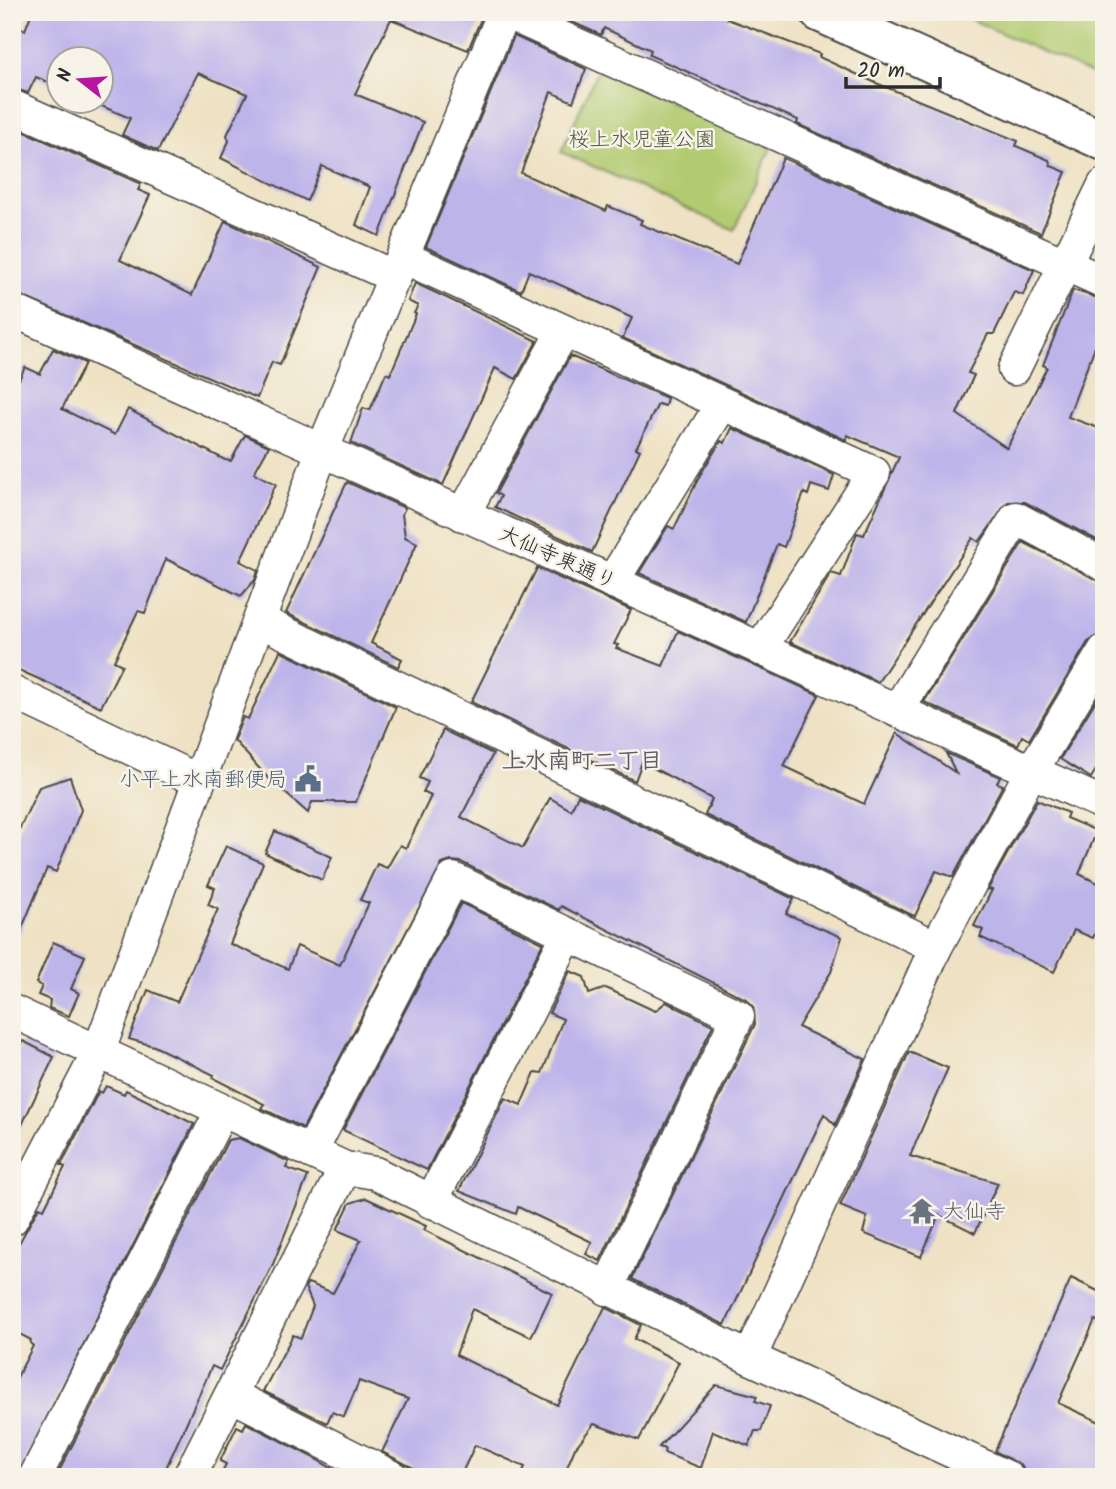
<svg xmlns="http://www.w3.org/2000/svg" width="1116" height="1489" font-family="Kalam,'Klee One',sans-serif">
  <style>
    .green { fill: #b2cb71; stroke: #6e7b4e; stroke-width: 2 }
    .building { fill: #bdb4ea }
    .lines { fill: none; stroke-linecap: round; stroke-linejoin: round }
    .street-casing { stroke: #484642; stroke-width: 35 }
    .secondary-casing { stroke: #484642; stroke-width: 42 }
    .street { stroke: #fff; stroke-width: 32 }
    .secondary { stroke: #fff; stroke-width: 38 }
    .labels { text-anchor: middle; stroke-width: 5; stroke-linejoin: round; paint-order: stroke }
    .park-label { font-size: 21px; fill: #4d533c; stroke: #f7f3e8 }
    .street-label { font-size: 21px; fill: #2b2b2b; stroke: #f7f3e8 }
    .service-label { font-size: 21px; fill: #4e5e75; stroke: #f7f3e8; text-anchor: end }
    .worship-label { font-size: 21px; fill: #5b616d; stroke: #f7f3e8; text-anchor: start }
    .neighbourhood-label { font-size: 23px; font-weight: bold; fill: #5e5b6e; stroke: #f7f3e8 }
  </style>
  <rect width="100%" height="100%" fill="#f7f3e8"/>
  <filter id="ink" filterUnits="userSpaceOnUse"><feTurbulence type="fractalNoise" baseFrequency=".0143" numOctaves="2"/><feDisplacementMap in="SourceGraphic" scale="14" xChannelSelector="R" yChannelSelector="G"/><feConvolveMatrix kernelMatrix="1 2 1 2 8 2 1 2 1" color-interpolation-filters="sRGB"/></filter>
  <filter id="wash" filterUnits="userSpaceOnUse"><feTurbulence type="fractalNoise" baseFrequency=".00686" numOctaves="4" result="noise"/><feDisplacementMap in="SourceGraphic" scale="28" xChannelSelector="R" yChannelSelector="G"/><feGaussianBlur stdDeviation="1.57" result="paint"/><feColorMatrix in="noise" values="0 0 0 0 0 0 0 0 0 0 0 0 0 0 0 0 0 1.4 0 .05"/><feComposite in="paint" operator="in"/></filter>
  <g filter="url(#wash)">
    <rect width="100%" height="100%" fill="#efe2c4"/>
    <g class="green">
      <path d="M 955,12 L 1104,12 L 1104,80 Z"/>
      <path d="M 598,69 L 771,148 L 734,230 L 561,152 Z"/>
    </g>
    <g id="blocks">
      <g class="building">
        <path d="M 32,12 L 484,12 L 468,50 L 391,19 L 355,94 L 423,122 L 379,236 L 356,225 L 370,187 L 322,166 L 307,201 L 221,158 L 229,141 L 227,135 L 247,94 L 198,73 L 158,151 L 122,135 L 130,118 L 92,102 L 102,102 L 102,60 L 60,60 L 60,87 L 36,77 L 28,93 L 12,88 L 12,41 L 19,27 L 25,30 Z"/>
        <path d="M 550,12 L 730,12 L 727,19 L 820,54 L 819,57 L 876,83 L 1018,141 L 1016,146 L 1049,160 L 1051,166 L 1066,172 L 1041,233 L 797,124 L 798,120 L 649,55 L 651,50 L 604,28 L 601,35 Z"/>
        <path d="M 514,36 L 586,69 L 573,102 L 551,92 L 521,173 L 606,211 L 608,206 L 642,220 L 640,224 L 737,264 L 783,158 L 1034,270 L 1023,295 L 1014,292 L 994,334 L 988,334 L 968,373 L 974,375 L 957,414 L 1007,448 L 1047,367 L 1043,365 L 1073,290 L 1104,300 L 1104,323 L 1068,417 L 1104,430 L 1104,544 L 1025,502 L 1008,502 L 979,542 L 973,538 L 878,682 L 790,642 L 831,573 L 841,576 L 857,533 L 864,535 L 899,457 L 847,435 L 846,440 L 623,338 L 632,318 L 585,296 L 529,271 L 521,291 L 426,247 Z"/>
        <path d="M 12,126 L 141,184 L 138,190 L 150,195 L 120,260 L 192,295 L 225,221 L 321,267 L 280,365 L 272,362 L 257,398 L 12,292 Z"/>
        <path d="M 415,283 L 537,341 L 516,379 L 495,368 L 443,485 L 351,443 L 363,408 L 370,410 L 386,373 L 390,375 L 416,314 L 414,313 L 418,306 L 408,301 Z"/>
        <path d="M 53,349 L 85,363 L 62,409 L 115,435 L 128,409 L 225,460 L 231,461 L 245,435 L 269,446 L 254,473 L 276,484 L 240,561 L 258,570 L 255,580 L 241,596 L 166,559 L 145,613 L 138,611 L 114,661 L 122,665 L 101,707 L 12,667 L 12,394 L 25,367 L 40,374 Z"/>
        <path d="M 570,356 L 667,398 L 665,406 L 658,404 L 636,448 L 640,450 L 592,552 L 495,507 L 501,496 L 496,493 Z"/>
        <path d="M 732,428 L 834,475 L 829,491 L 811,485 L 808,495 L 804,493 L 784,547 L 777,544 L 746,622 L 639,573 L 668,526 L 674,529 L 700,475 L 721,441 L 725,443 Z"/>
        <path d="M 347,482 L 405,508 L 402,514 L 405,537 L 417,543 L 371,643 L 402,659 L 398,667 L 286,613 Z"/>
        <path d="M 1023,542 L 1104,583 L 1104,633 L 1088,642 L 1029,740 L 1022,736 L 1018,745 L 924,702 Z"/>
        <path d="M 537,568 L 631,610 L 614,644 L 618,645 L 616,648 L 663,666 L 678,631 L 819,695 L 784,766 L 864,804 L 897,733 L 956,773 L 946,753 L 1000,777 L 997,783 L 1003,785 L 953,877 L 936,871 L 915,916 L 912,915 L 705,815 L 712,799 L 642,762 L 635,781 L 471,702 Z"/>
        <path d="M 280,651 L 396,707 L 356,802 L 312,802 L 308,813 L 267,777 L 234,740 L 243,717 L 248,719 Z"/>
        <path d="M 1104,687 L 1104,757 L 1091,778 L 1060,759 Z"/>
        <path d="M 443,730 L 493,754 L 461,817 L 523,848 L 550,798 L 571,810 L 578,795 L 794,899 L 786,914 L 842,937 L 831,972 L 798,1027 L 865,1059 L 835,1125 L 824,1114 L 725,1325 L 632,1279 L 755,1024 L 753,1006 L 746,999 L 561,906 L 559,910 L 461,862 L 451,861 L 442,864 L 303,1128 L 261,1108 L 264,1104 L 213,1078 L 214,1075 L 154,1046 L 129,1039 L 148,990 L 177,1002 L 218,909 L 208,905 L 215,888 L 208,885 L 226,846 L 263,863 L 230,944 L 288,969 L 297,946 L 340,965 L 369,903 L 360,900 L 377,864 L 387,868 L 400,845 L 406,848 L 431,796 L 423,792 L 428,782 L 419,778 Z"/>
        <path d="M 70,777 L 81,810 L 56,872 L 47,868 L 12,952 L 12,845 L 39,787 Z"/>
        <path d="M 1037,800 L 1068,813 L 1066,818 L 1097,831 L 1079,874 L 1104,886 L 1104,930 L 1098,927 L 1093,938 L 1074,930 L 1054,972 L 980,937 L 983,930 L 974,926 L 992,890 L 988,889 Z"/>
        <path d="M 275,831 L 332,857 L 322,880 L 265,853 Z"/>
        <path d="M 461,903 L 543,943 L 427,1170 L 343,1130 Z"/>
        <path d="M 53,942 L 85,956 L 71,989 L 79,993 L 69,1016 L 49,1008 L 50,1000 L 38,995 L 42,986 L 36,983 Z"/>
        <path d="M 570,971 L 584,977 L 589,994 L 606,988 L 655,1011 L 666,1002 L 713,1025 L 600,1261 L 586,1254 L 592,1242 L 518,1207 L 516,1214 L 459,1191 L 505,1098 L 521,1105 L 535,1072 L 542,1073 L 563,1019 L 549,1013 Z"/>
        <path d="M 23,1041 L 54,1057 L 12,1146 L 12,1061 Z"/>
        <path d="M 909,1052 L 948,1068 L 910,1156 L 998,1183 L 975,1233 L 939,1215 L 921,1257 L 863,1233 L 867,1217 L 840,1206 Z"/>
        <path d="M 106,1086 L 124,1094 L 126,1090 L 194,1124 L 17,1477 L 12,1477 L 12,1387 L 33,1346 L 30,1343 L 31,1340 L 12,1330 L 12,1256 L 39,1207 L 44,1209 L 65,1167 L 61,1165 L 99,1091 L 102,1093 Z"/>
        <path d="M 239,1138 L 289,1162 L 286,1168 L 308,1176 L 273,1264 L 220,1370 L 212,1366 L 162,1477 L 56,1477 L 228,1140 Z"/>
        <path d="M 366,1198 L 426,1226 L 424,1230 L 552,1293 L 531,1337 L 472,1309 L 456,1355 L 557,1405 L 605,1307 L 641,1325 L 634,1339 L 679,1362 L 639,1440 L 594,1424 L 575,1448 L 563,1477 L 537,1477 L 523,1471 L 525,1467 L 475,1445 L 460,1477 L 431,1477 L 382,1452 L 408,1399 L 359,1381 L 344,1417 L 332,1412 L 327,1423 L 263,1391 L 293,1335 L 301,1338 L 313,1306 L 305,1287 L 308,1283 L 333,1293 L 361,1240 L 337,1230 L 350,1203 Z"/>
        <path d="M 1071,1278 L 1104,1294 L 1104,1324 L 1095,1320 L 1058,1403 L 1104,1424 L 1104,1477 L 1025,1477 L 1022,1466 L 995,1451 Z"/>
        <path d="M 716,1385 L 757,1396 L 755,1401 L 770,1406 L 761,1431 L 755,1431 L 749,1446 L 713,1431 L 701,1468 L 664,1453 L 665,1449 L 659,1447 Z"/>
        <path d="M 246,1423 L 312,1457 L 347,1477 L 220,1477 L 226,1464 L 220,1461 L 237,1426 L 243,1429 Z"/>
      </g>
    </g>
  </g>
  <g filter="url(#ink)">
    <use href="#blocks" fill-opacity="0" stroke="#484642" stroke-width="2"/>
    <g class="lines">
      <g class="street-casing">
        <g id="street">
          <path d="M 505,12 L 1104,282"/>
          <path d="M 12,106 L 395,277"/>
          <path d="M 403,257 L 874,473 L 760,649"/>
          <path d="M 12,310 L 1104,804"/>
          <path d="M 1014,369 L 1104,185"/>
          <path d="M 463,515 L 563,331"/>
          <path d="M 612,582 L 722,404"/>
          <path d="M 260,621 L 936,947"/>
          <path d="M 12,692 L 199,781"/>
          <path d="M 897,711 L 1016,518 L 1104,565"/>
          <path d="M 12,1011 L 345,1168 L 375,1173 L 750,1358 L 1007,1477"/>
          <path d="M 311,1152 L 453,879 L 738,1016 L 607,1289"/>
          <path d="M 431,1202 L 567,936"/>
          <path d="M 12,1219 L 98,1053 L 322,451 L 504,12"/>
          <path d="M 750,1358 L 936,947 L 1031,772 L 1104,651"/>
          <path d="M 231,1395 L 392,1477"/>
          <path d="M 35,1477 L 222,1110"/>
          <path d="M 189,1477 L 345,1168"/>
        </g>
      </g>
      <g class="secondary-casing">
        <path id="secondary" d="M 819,12 L 1104,141"/>
      </g>
      <use href="#street" class="street"/>
      <use href="#secondary" class="secondary"/>
    </g>
  </g>
  <defs>
    <g id="civic-bare" transform="scale(2.1)"><path d="M-.6-6.5H3V-4.5H.6V-3L4-1V1h2V6H-6V1h2V-1L-.6-3ZM-1.2 2.5V6h2.4V2.5Z" fill="#5c6f8a" stroke="#f7f3e8" stroke-width="2.5" paint-order="stroke"/></g>
    <g id="temple-bare" transform="scale(2.1)"><path d="M0-6L5-2H3V0L6.5 2.5H4V6H1.5V3h-3V6H-4V2.5H-6.5L-3 0V-2H-5Z" fill="#6b7280" stroke="#f7f3e8" stroke-width="2.5" paint-order="stroke"/></g>
  </defs>
  <g fill-rule="evenodd">
    <use href="#civic-bare" x="308" y="779"/>
    <use href="#temple-bare" x="922" y="1211"/>
  </g>
  <g class="labels">
    <g class="park-label">
      <text x="642" y="146">桜上水児童公園</text>
    </g>
    <g class="street-label">
      <text transform="translate(558 557) rotate(24)" y="7">大仙寺東通り</text>
    </g>
    <g class="service-label">
      <text x="287" y="786">小平上水南郵便局</text>
    </g>
    <g class="worship-label">
      <text x="943" y="1218">大仙寺</text>
    </g>
    <g class="neighbourhood-label">
      <text x="582" y="768">上水南町二丁目</text>
    </g>
  </g>
  <rect width="1116" height="1489" fill="none" stroke="#f7f3e8" stroke-width="42"/>
  <g transform="translate(80 80) rotate(287)"><circle r="33" fill="#f7f3e8" stroke="#a5a39c" stroke-width="2"/>
  <path d="M0-5L12 26L0 18L-12 26Z" fill="#b5179e"/>
  <text y="-10" font-size="19" font-weight="bold" text-anchor="middle" fill="#2b2b2b">N</text>
  </g>
  <path d="M846 77v10h94v-10" fill="none" stroke="#2b2b2b" stroke-width="3.5"/>
  <text x="857" y="77" font-size="21" fill="#2b2b2b" stroke="#f7f3e8" stroke-width="5" paint-order="stroke">20 m</text>
</svg>
